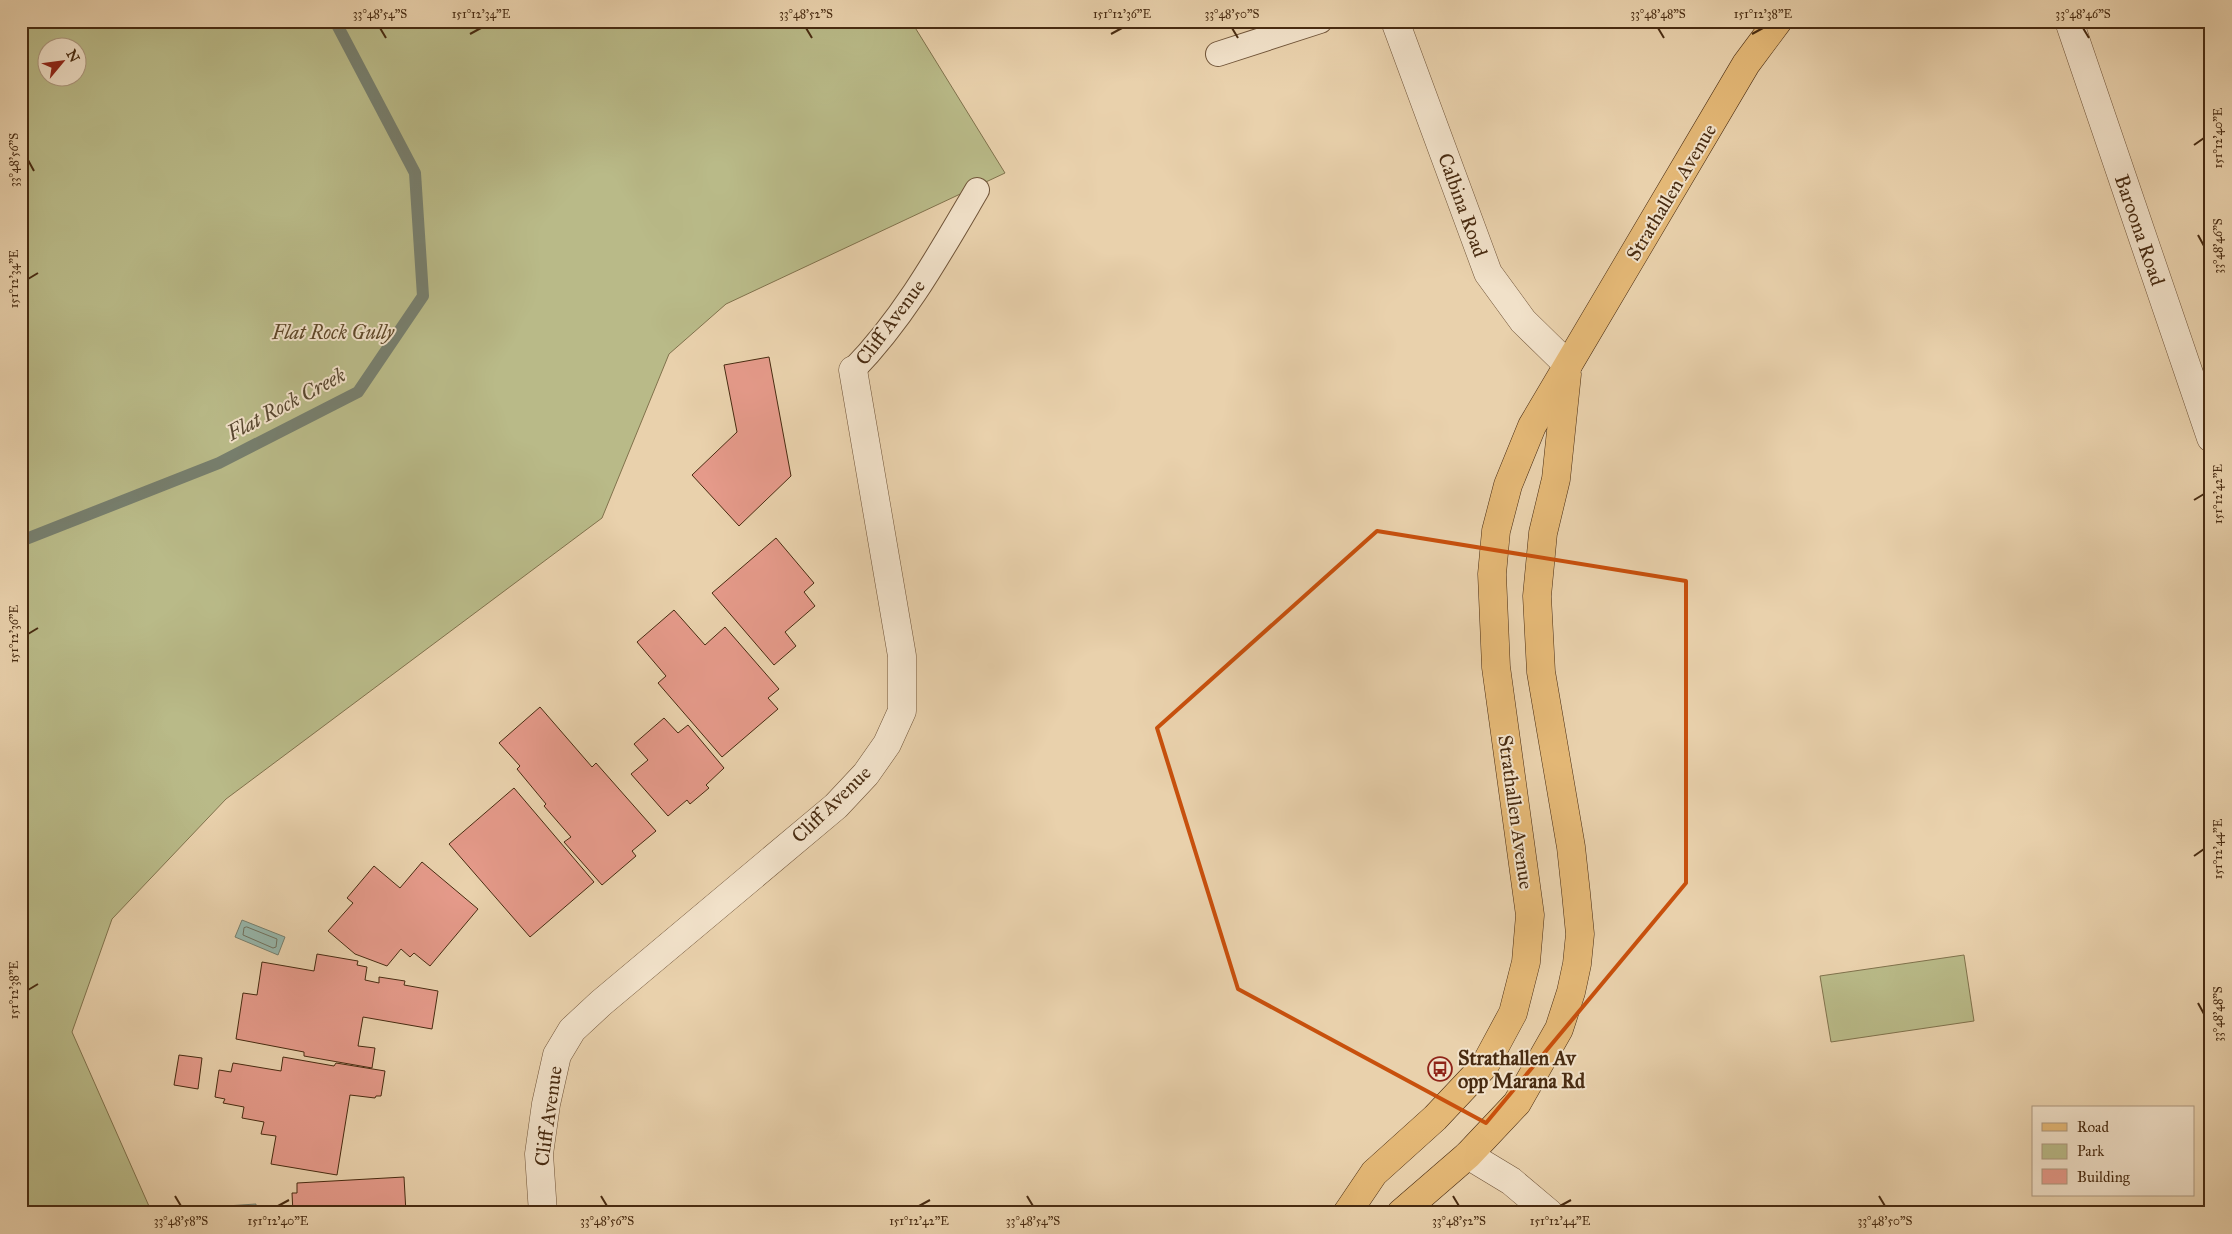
<svg xmlns="http://www.w3.org/2000/svg" width="2232" height="1234" font-family="'IM FELL Great Primer',serif">
  <style>
    .green { fill: #b9ba88; stroke: #80724c; fill-rule: evenodd }
    .water { fill: #97b7ac; stroke: #777f6e }
    .lines { fill: none; stroke-linecap: round; stroke-linejoin: round }
    .shore { stroke: #70715e; stroke-width: 1 }
    .stream { stroke: #777f6e; stroke-width: 12 }
    .building { fill: #e59a8a; stroke: #482b11 }
    .lane-casing { stroke: #705438; stroke-width: 26 }
    .street-casing { stroke: #705438; stroke-width: 29 }
    .primary-casing { stroke: #482b11; stroke-width: 29 }
    .lane { stroke: #f1e1c9; stroke-width: 24 }
    .street { stroke: #f1e1c9; stroke-width: 28 }
    .primary { stroke: #e4b876; stroke-width: 28 }
    .marked { fill: none; stroke: #c8500d; stroke-width: 4; stroke-linejoin: round }
    .ticks { fill: none; stroke: #482b11; stroke-width: 2 }
    .labels { text-anchor: middle; stroke-width: 4; stroke-linejoin: round; paint-order: stroke }
    .street-label { font-size: 20px; fill: #482b11; stroke: #f1e1c9 }
    .park-label { font-size: 20px; font-style: italic; fill: #5f4829; stroke: #f1e1c9 }
    .poi-label { font-size: 20px; font-weight: bold; fill: #482b11; stroke: #f1e1c9; text-anchor: start }
    .water-label { font-size: 21px; font-style: italic; fill: #584730; stroke: #f1e1c9 }
    .neatline { fill: none; stroke: #482b11; stroke-width: 2 }
    .ticks-label { font-size: 12px; text-anchor: middle; fill: #482b11 }
  </style>
  <rect width="100%" height="100%" fill="#e9d1ac"/>
  <filter id="stains"><feTurbulence type="fractalNoise" baseFrequency=".004" numOctaves="4"/><feColorMatrix values="0 0 0 0 .2 0 0 0 0 .09 0 0 0 0 .02 0 0 0 .5 -.17"/></filter>
  <radialGradient id="worn" r=".72"><stop offset=".6" stop-color="#630" stop-opacity="0"/><stop offset="1" stop-color="#630" stop-opacity=".3"/></radialGradient>
  <g class="green">
    <path d="M 21,21 L 911,21 L 1005,173 L 726,304 L 669,354 L 602,518 L 226,799 L 112,919 L 72,1032 L 152,1213 L 21,1213 ZM 48,48 L 78,48 L 78,78 L 48,78 Z"/>
    <path d="M 1964,955 L 1974,1021 L 1831,1042 L 1820,976 Z"/>
  </g>
  <g class="water">
    <path d="M 242,920 L 285,937 L 278,955 L 235,937 Z"/>
    <path d="M 256,1204 L 256,1213 L 227,1213 L 226,1206 Z"/>
  </g>
  <g class="lines">
    <path class="shore" d="M 247,927 L 277,939 L 276,947 L 273,948 L 243,935 L 244,928 Z"/>
    <path class="stream" d="M 21,541 L 219,463 L 358,392 L 423,296 L 415,173 L 335,21"/>
  </g>
  <g class="building">
    <path d="M 769,357 L 791,476 L 739,526 L 692,475 L 737,432 L 724,365 Z"/>
    <path d="M 776,538 L 814,583 L 804,592 L 815,606 L 785,632 L 796,646 L 774,665 L 712,593 Z"/>
    <path d="M 674,610 L 705,645 L 725,627 L 779,689 L 768,698 L 778,709 L 722,757 L 658,683 L 666,676 L 637,642 Z"/>
    <path d="M 540,707 L 592,767 L 596,763 L 656,831 L 632,851 L 636,856 L 602,885 L 564,842 L 571,837 L 544,806 L 546,804 L 517,769 L 520,766 L 499,743 Z"/>
    <path d="M 664,718 L 678,733 L 688,725 L 724,768 L 706,785 L 709,788 L 690,804 L 687,800 L 668,816 L 631,774 L 648,760 L 634,744 Z"/>
    <path d="M 514,788 L 594,882 L 530,937 L 449,844 Z"/>
    <path d="M 422,862 L 478,909 L 430,966 L 414,953 L 410,957 L 401,949 L 387,966 L 355,954 L 328,931 L 353,903 L 347,898 L 374,866 L 400,888 Z"/>
    <path d="M 317,954 L 358,961 L 357,965 L 367,967 L 365,980 L 379,983 L 379,977 L 405,981 L 404,985 L 438,991 L 432,1029 L 363,1017 L 358,1046 L 375,1048 L 372,1068 L 304,1056 L 304,1052 L 236,1039 L 243,993 L 257,995 L 262,962 L 314,971 Z"/>
    <path d="M 179,1055 L 202,1058 L 198,1089 L 174,1085 Z"/>
    <path d="M 283,1057 L 334,1066 L 336,1063 L 385,1071 L 381,1096 L 376,1096 L 375,1098 L 350,1095 L 337,1175 L 271,1164 L 276,1136 L 261,1134 L 264,1122 L 242,1118 L 244,1107 L 223,1103 L 225,1099 L 215,1097 L 219,1070 L 231,1072 L 233,1063 L 281,1071 Z"/>
    <path d="M 404,1177 L 406,1213 L 293,1213 L 292,1193 L 297,1193 L 297,1183 Z"/>
  </g>
  <g class="lines">
    <g class="lane-casing">
      <g id="lane">
        <path d="M 1218,54 L 1320,21"/>
        <path d="M 853,370 C 904,318 940,253 977,190"/>
      </g>
    </g>
    <g class="street-casing">
      <g id="street">
        <path d="M 1395,21 L 1488,273 L 1523,321 L 1568,365"/>
        <path d="M 2069,21 L 2211,438"/>
        <path d="M 1468,1155 L 1511,1181 L 1549,1213"/>
        <path d="M 543,1213 L 539,1154 L 546,1104 L 557,1055 L 572,1030 L 601,1003 L 836,806 L 866,774 L 887,744 L 902,711 L 902,656 L 853,370"/>
      </g>
    </g>
    <g class="primary-casing">
      <g id="primary">
        <path d="M 1347,1213 L 1374,1173 L 1435,1118 L 1485,1065 L 1513,1013 L 1526,962 L 1530,915 L 1496,667 L 1492,574 L 1496,531 L 1508,485 L 1532,426 L 1746,64 L 1778,21"/>
        <path d="M 1401,1213 L 1468,1155 L 1517,1103 L 1559,1029 L 1571,992 L 1577,964 L 1580,934 L 1576,893 L 1571,847 L 1541,672 L 1537,596 L 1543,533 L 1556,479 L 1567,374"/>
      </g>
    </g>
    <use href="#lane" class="lane"/>
    <use href="#street" class="street"/>
    <use href="#primary" class="primary"/>
  </g>
  <path class="marked" d="M 1377,531 L 1686,581 L 1686,883 L 1486,1123 L 1238,989 L 1157,728 Z"/>
  <path class="ticks" d="M 380,28 L 386,38M 806,28 L 812,38M 1232,28 L 1238,38M 1658,28 L 1664,38M 2083,28 L 2089,38M 470,34 L 481,28M 1111,34 L 1122,28M 1752,34 L 1763,28M 2194,145 L 2204,138M 28,160 L 34,171M 2198,235 L 2204,246M 28,279 L 38,273M 2194,500 L 2204,494M 28,634 L 38,628M 2194,856 L 2204,849M 28,990 L 38,984M 2198,1003 L 2204,1014M 175,1196 L 181,1206M 601,1196 L 607,1206M 1027,1196 L 1033,1206M 1453,1196 L 1459,1206M 1879,1196 L 1885,1206M 278,1206 L 289,1200M 919,1206 L 930,1200M 1560,1206 L 1571,1200"/>
  <defs>
    <g id="bus-ring" transform="scale(1.25)"><circle r="9.5" fill="#f1e1c9" stroke="#8f2418" stroke-width="1.5"/><path d="M-5-6H5V4H4V6H2V4H-2V6H-4V4H-5ZM-3.5-4V0h7V-4ZM-3.5 1.2v1.5H-2V1.2ZM2 1.2v1.5H3.5V1.2Z" fill="#8f2418"/></g>
  </defs>
  <g fill-rule="evenodd">
    <use href="#bus-ring" x="1440" y="1069"/>
  </g>
  <g class="labels">
    <g class="street-label">
      <text transform="translate(1671 192) rotate(-59)" y="7">Strathallen Avenue</text>
      <text transform="translate(1463 205) rotate(70)" y="7">Calbina Road</text>
      <text transform="translate(2140 230) rotate(71)" y="7">Baroona Road</text>
      <text transform="translate(890 322) rotate(-53)" y="7">Cliff Avenue</text>
      <text transform="translate(831 804) rotate(-44)" y="7">Cliff Avenue</text>
      <text transform="translate(1516 812) rotate(82)" y="7">Strathallen Avenue</text>
      <text transform="translate(548 1116) rotate(-82)" y="7">Cliff Avenue</text>
    </g>
    <g class="park-label">
      <text x="333" y="339">Flat Rock Gully</text>
    </g>
    <g class="poi-label">
      <text x="1458" y="1065">Strathallen Av<tspan x="1458" dy="23">opp Marana Rd</tspan></text>
    </g>
    <g class="water-label">
      <text transform="translate(286 404) rotate(-28)" y="7">Flat Rock Creek</text>
    </g>
  </g>
  <rect width="2232" height="1234" fill="none" stroke="#e9d1ac" stroke-width="55"/>
  <rect x="2032" y="1106" width="162" height="90" fill="#f1e1c9" stroke="#ad987f"/>
  <rect x="2042" y="1123" width="25" height="8" fill="#e4b876" stroke="#ad987f"/>
  <text x="2077" y="1132" font-size="15" fill="#482b11">Road</text>
  <rect x="2042" y="1144" width="25" height="15" fill="#b9ba88" stroke="#ad987f"/>
  <text x="2077" y="1156" font-size="15" fill="#482b11">Park</text>
  <rect x="2042" y="1169" width="25" height="15" fill="#e59a8a" stroke="#ad987f"/>
  <text x="2077" y="1182" font-size="15" fill="#482b11">Building</text>
  <g transform="translate(62 62) rotate(61)"><circle r="24" fill="#f1e1c9" stroke="#ad987f"/>
  <path d="M0-4L9 19L0 12L-9 19Z" fill="#8f2418"/>
  <text y="-8" font-size="14" font-weight="bold" text-anchor="middle" fill="#482b11">N</text>
  </g>
  <rect x="28" y="28" width="2176" height="1178" class="neatline"/>
  <g class="ticks-label">
    <text x="380" y="18">33°48'54"S</text>
    <text x="481" y="18">151°12'34"E</text>
    <text x="806" y="18">33°48'52"S</text>
    <text x="1122" y="18">151°12'36"E</text>
    <text x="1232" y="18">33°48'50"S</text>
    <text x="1658" y="18">33°48'48"S</text>
    <text x="1763" y="18">151°12'38"E</text>
    <text x="2083" y="18">33°48'46"S</text>
    <text transform="translate(2218 138) rotate(-90)" y="4">151°12'40"E</text>
    <text transform="translate(14 160) rotate(-90)" y="4">33°48'56"S</text>
    <text transform="translate(2218 246) rotate(-90)" y="4">33°48'46"S</text>
    <text transform="translate(14 279) rotate(-90)" y="4">151°12'34"E</text>
    <text transform="translate(2218 494) rotate(-90)" y="4">151°12'42"E</text>
    <text transform="translate(14 634) rotate(-90)" y="4">151°12'36"E</text>
    <text transform="translate(2218 849) rotate(-90)" y="4">151°12'44"E</text>
    <text transform="translate(14 990) rotate(-90)" y="4">151°12'38"E</text>
    <text transform="translate(2218 1014) rotate(-90)" y="4">33°48'48"S</text>
    <text x="181" y="1225">33°48'58"S</text>
    <text x="278" y="1225">151°12'40"E</text>
    <text x="607" y="1225">33°48'56"S</text>
    <text x="919" y="1225">151°12'42"E</text>
    <text x="1033" y="1225">33°48'54"S</text>
    <text x="1459" y="1225">33°48'52"S</text>
    <text x="1560" y="1225">151°12'44"E</text>
    <text x="1885" y="1225">33°48'50"S</text>
  </g>
  <rect width="100%" height="100%" filter="url(#stains)"/>
  <rect width="100%" height="100%" fill="url(#worn)"/>
</svg>
